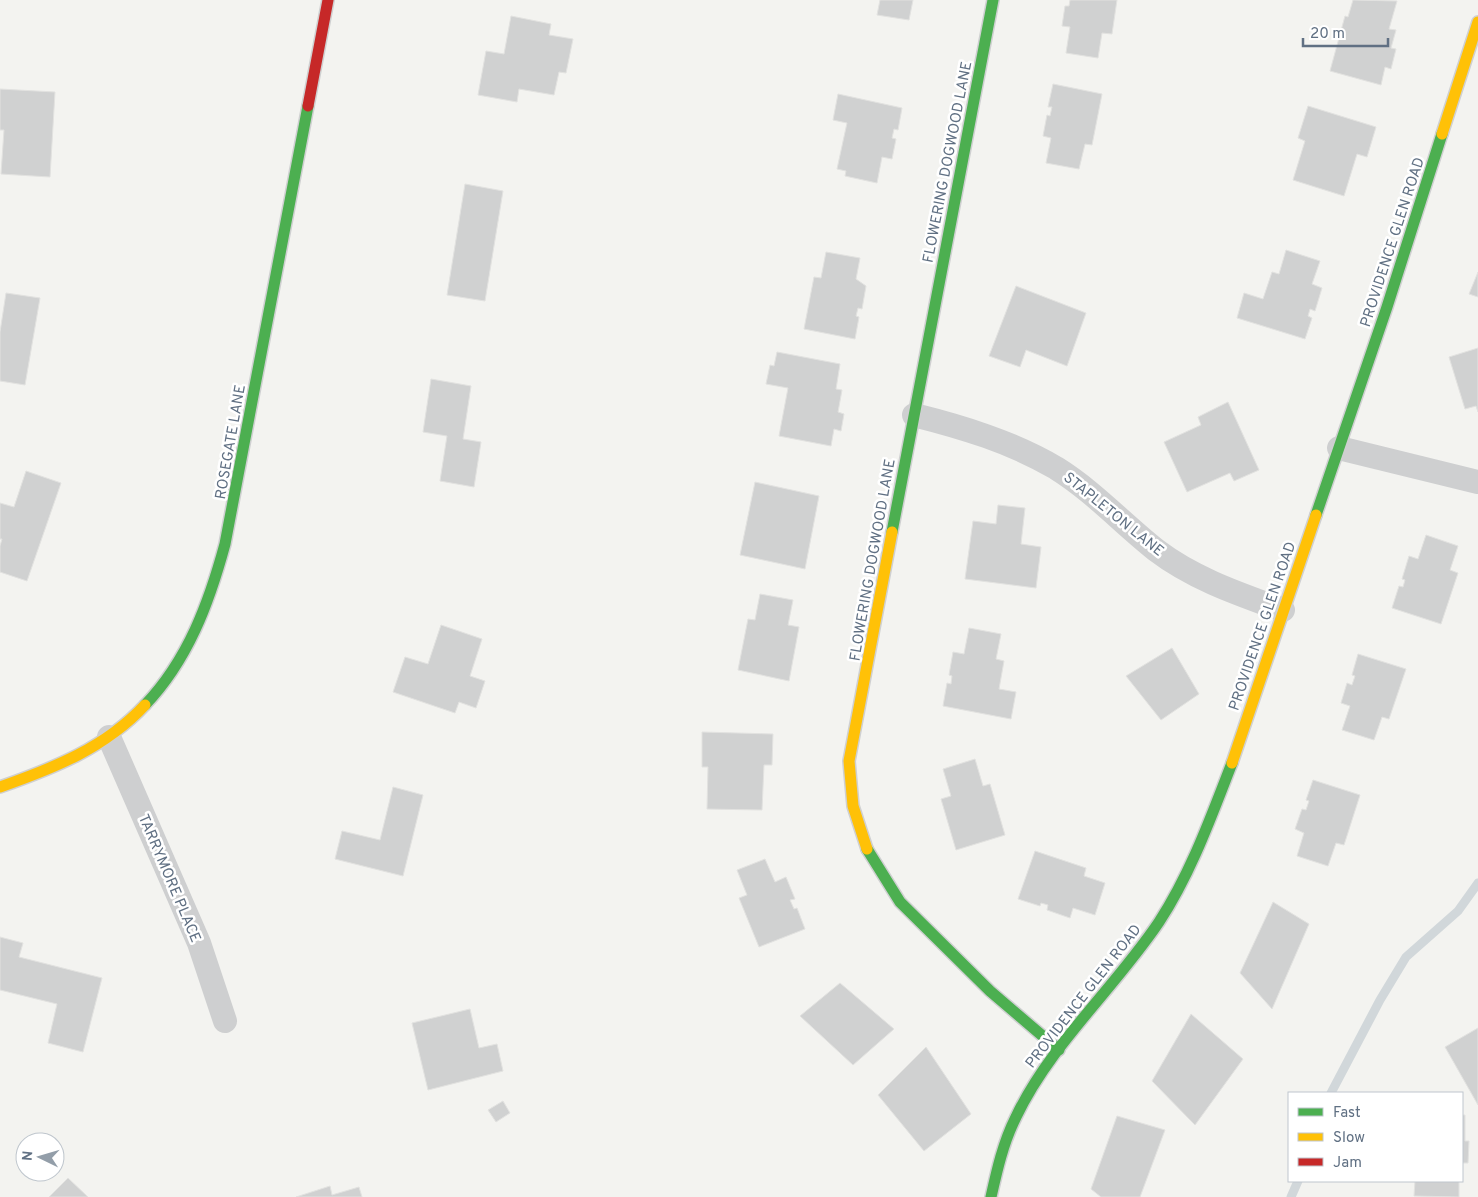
<svg xmlns="http://www.w3.org/2000/svg" width="1478" height="1197" font-family="Overpass,sans-serif">
  <style>
    .lines { fill: none; stroke-linecap: round; stroke-linejoin: round }
    .stream { stroke: #d1d7da; stroke-width: 9 }
    .building { fill: #d0d1d1; stroke: #e2e2e0 }
    .fast-casing { stroke: #cfd0d1; stroke-width: 14 }
    .slow-casing { stroke: #cfd0d1; stroke-width: 14 }
    .jam-casing { stroke: #cfd0d1; stroke-width: 14 }
    .street { stroke: #cecfd0; stroke-width: 24 }
    .fast { stroke: #4caf50; stroke-width: 11 }
    .slow { stroke: #ffc107; stroke-width: 11 }
    .jam { stroke: #c62828; stroke-width: 11 }
    .labels { text-anchor: middle; stroke-width: 5; stroke-linejoin: round; paint-order: stroke }
    .street-label { font-size: 15px; fill: #607083; stroke: #fff }
  </style>
  <rect width="100%" height="100%" fill="#f3f3f0"/>
  <g class="lines">
    <g class="stream">
      <path d="M 1331,1093 L 1380,1000 L 1406,957 L 1458,911 L 1478,883"/>
      <path d="M 1291,1197 L 1298,1181"/>
    </g>
  </g>
  <g class="building">
    <path d="M 880,0 L 913,0 L 909,20 L 877,15 Z"/>
    <path d="M 1070,0 L 1117,0 L 1112,34 L 1102,33 L 1098,58 L 1066,53 L 1070,27 L 1062,26 L 1065,6 L 1069,6 Z"/>
    <path d="M 1353,0 L 1397,1 L 1389,29 L 1396,30 L 1391,48 L 1396,49 L 1391,69 L 1385,67 L 1381,85 L 1330,71 L 1345,16 L 1348,17 Z"/>
    <path d="M 511,16 L 551,24 L 549,35 L 573,39 L 566,73 L 559,72 L 554,95 L 519,89 L 517,102 L 478,95 L 486,51 L 504,54 Z"/>
    <path d="M 1053,84 L 1102,94 L 1092,145 L 1085,144 L 1079,169 L 1046,163 L 1051,138 L 1043,136 L 1047,115 L 1050,116 L 1052,107 L 1048,107 Z"/>
    <path d="M 0,89 L 55,92 L 50,177 L 1,174 L 4,130 L 0,130 Z"/>
    <path d="M 838,94 L 902,108 L 898,130 L 894,129 L 892,138 L 896,139 L 892,159 L 882,157 L 877,183 L 845,176 L 846,171 L 837,169 L 847,123 L 833,120 Z"/>
    <path d="M 1308,106 L 1376,127 L 1367,157 L 1357,154 L 1344,196 L 1293,180 L 1305,141 L 1298,138 Z"/>
    <path d="M 465,184 L 503,191 L 485,301 L 447,295 Z"/>
    <path d="M 1286,250 L 1320,261 L 1312,284 L 1322,288 L 1315,311 L 1310,309 L 1308,316 L 1312,318 L 1305,339 L 1237,318 L 1244,293 L 1263,299 L 1272,272 L 1279,274 Z"/>
    <path d="M 826,252 L 860,258 L 856,279 L 866,286 L 862,309 L 858,308 L 856,316 L 859,317 L 855,339 L 804,329 L 814,277 L 821,278 Z"/>
    <path d="M 1478,272 L 1478,297 L 1469,294 Z"/>
    <path d="M 1016,286 L 1086,313 L 1067,366 L 1026,350 L 1020,367 L 989,356 Z"/>
    <path d="M 6,293 L 40,298 L 25,385 L 0,381 L 0,332 Z"/>
    <path d="M 1478,348 L 1478,412 L 1476,406 L 1465,409 L 1449,357 Z"/>
    <path d="M 777,352 L 840,364 L 836,389 L 842,390 L 838,412 L 844,414 L 841,431 L 834,429 L 831,446 L 779,436 L 788,388 L 766,384 L 770,365 L 774,366 Z"/>
    <path d="M 431,379 L 471,386 L 463,439 L 481,442 L 474,487 L 440,481 L 447,436 L 423,432 Z"/>
    <path d="M 1228,402 L 1259,470 L 1234,481 L 1230,473 L 1187,492 L 1164,442 L 1201,425 L 1198,417 Z"/>
    <path d="M 26,471 L 61,483 L 27,581 L 0,572 L 0,546 L 2,539 L 0,539 L 0,503 L 14,507 Z"/>
    <path d="M 755,482 L 819,496 L 805,569 L 740,555 Z"/>
    <path d="M 998,505 L 1025,508 L 1021,544 L 1041,547 L 1036,588 L 965,579 L 973,521 L 996,524 Z"/>
    <path d="M 1426,535 L 1458,546 L 1450,570 L 1458,573 L 1441,624 L 1392,608 L 1399,586 L 1403,587 L 1405,580 L 1402,579 L 1409,556 L 1418,559 Z"/>
    <path d="M 760,594 L 793,600 L 788,625 L 799,627 L 789,681 L 738,670 L 748,619 L 755,620 Z"/>
    <path d="M 441,625 L 482,639 L 470,676 L 485,681 L 476,708 L 459,702 L 455,713 L 393,692 L 405,657 L 428,664 Z"/>
    <path d="M 969,628 L 1001,634 L 996,659 L 1004,661 L 999,689 L 1016,692 L 1011,719 L 943,706 L 947,683 L 951,684 L 952,676 L 949,675 L 953,652 L 964,654 Z"/>
    <path d="M 1172,648 L 1199,694 L 1161,720 L 1126,676 Z"/>
    <path d="M 1358,654 L 1406,669 L 1389,719 L 1382,717 L 1374,740 L 1342,730 L 1350,706 L 1341,703 L 1347,683 L 1352,685 L 1355,676 L 1352,675 Z"/>
    <path d="M 702,732 L 773,734 L 772,765 L 764,765 L 762,810 L 707,809 L 708,767 L 702,767 Z"/>
    <path d="M 975,759 L 983,786 L 990,784 L 1005,835 L 956,850 L 941,799 L 951,796 L 943,769 Z"/>
    <path d="M 1313,780 L 1360,795 L 1344,845 L 1336,843 L 1328,866 L 1297,856 L 1304,833 L 1295,829 L 1302,809 L 1306,810 L 1309,801 L 1306,800 Z"/>
    <path d="M 393,787 L 423,795 L 403,876 L 335,859 L 342,831 L 380,840 Z"/>
    <path d="M 1035,851 L 1086,868 L 1084,876 L 1105,883 L 1095,915 L 1073,908 L 1070,918 L 1047,910 L 1048,905 L 1041,903 L 1040,906 L 1018,899 Z"/>
    <path d="M 765,859 L 775,882 L 786,877 L 795,899 L 790,900 L 794,909 L 797,908 L 805,929 L 759,947 L 739,898 L 747,895 L 737,870 Z"/>
    <path d="M 1273,902 L 1309,924 L 1272,1009 L 1240,973 Z"/>
    <path d="M 0,937 L 23,943 L 19,957 L 102,978 L 83,1052 L 48,1043 L 57,1004 L 0,990 Z"/>
    <path d="M 840,983 L 894,1029 L 853,1065 L 800,1016 Z"/>
    <path d="M 470,1009 L 479,1048 L 497,1044 L 503,1071 L 428,1090 L 412,1023 Z"/>
    <path d="M 1191,1014 L 1243,1059 L 1195,1125 L 1152,1081 Z"/>
    <path d="M 1478,1028 L 1478,1105 L 1445,1047 Z"/>
    <path d="M 926,1047 L 971,1114 L 924,1151 L 878,1095 Z"/>
    <path d="M 503,1101 L 510,1113 L 496,1122 L 488,1110 Z"/>
    <path d="M 1462,1115 L 1465,1115 L 1465,1141 L 1469,1141 L 1468,1163 L 1462,1163 Z"/>
    <path d="M 1117,1116 L 1165,1130 L 1140,1197 L 1101,1197 L 1091,1189 Z"/>
    <path d="M 68,1178 L 88,1197 L 49,1197 Z"/>
    <path d="M 1415,1181 L 1459,1181 L 1459,1197 L 1414,1196 Z"/>
    <path d="M 330,1186 L 332,1195 L 359,1187 L 362,1197 L 296,1197 Z"/>
  </g>
  <g class="lines">
    <g class="fast-casing">
      <g id="fast">
        <path d="M 1316,515 L 1387,307 L 1442,134"/>
        <path d="M 892,532 L 993,0"/>
        <path d="M 145,705 C 188,660 209,603 225,544 L 308,106"/>
        <path d="M 867,849 L 900,902 L 990,991 L 1059,1050"/>
        <path d="M 991,1197 C 997,1170 1003,1143 1016,1117 C 1050,1045 1114,989 1159,922 C 1191,873 1211,817 1232,763"/>
      </g>
    </g>
    <g class="slow-casing">
      <g id="slow">
        <path d="M 1442,134 L 1478,22"/>
        <path d="M 1232,763 L 1316,515"/>
        <path d="M 0,787 C 54,768 105,748 145,705"/>
        <path d="M 867,849 L 853,806 L 849,761 L 892,532"/>
      </g>
    </g>
    <g class="jam-casing">
      <path id="jam" d="M 308,106 L 328,0"/>
    </g>
    <g class="street">
      <path d="M 914,415 C 962,427 1012,442 1056,468 C 1093,491 1122,523 1156,550 C 1194,579 1239,594 1283,610"/>
      <path d="M 1339,448 L 1478,482"/>
      <path d="M 109,737 L 199,943 L 225,1021"/>
    </g>
    <use href="#fast" class="fast"/>
    <use href="#slow" class="slow"/>
    <use href="#jam" class="jam"/>
  </g>
  <g class="labels">
    <g class="street-label">
      <text transform="translate(947 162) rotate(-79)" y="5">FLOWERING DOGWOOD LANE</text>
      <text transform="translate(1392 242) rotate(-72)" y="5">PROVIDENCE GLEN ROAD</text>
      <text transform="translate(230 442) rotate(-80)" y="5">ROSEGATE LANE</text>
      <text transform="translate(1114 514) rotate(39)" y="5">STAPLETON LANE</text>
      <text transform="translate(872 560) rotate(-80)" y="5">FLOWERING DOGWOOD LANE</text>
      <text transform="translate(1262 626) rotate(-71)" y="5">PROVIDENCE GLEN ROAD</text>
      <text transform="translate(170 878) rotate(67)" y="5">TARRYMORE PLACE</text>
      <text transform="translate(1083 996) rotate(-52)" y="5">PROVIDENCE GLEN ROAD</text>
    </g>
  </g>
  <rect x="1288" y="1092" width="175" height="90" fill="#ffffff" stroke="#bfc6cd"/>
  <rect x="1298" y="1108" width="25" height="8" fill="#4caf50" stroke="#bfc6cd"/>
  <text x="1333" y="1117" font-size="15" fill="#607083">Fast</text>
  <rect x="1298" y="1133" width="25" height="8" fill="#ffc107" stroke="#bfc6cd"/>
  <text x="1333" y="1142" font-size="15" fill="#607083">Slow</text>
  <rect x="1298" y="1158" width="25" height="8" fill="#c62828" stroke="#bfc6cd"/>
  <text x="1333" y="1167" font-size="15" fill="#607083">Jam</text>
  <g transform="translate(40 1157) rotate(275)"><circle r="24" fill="#ffffff" stroke="#bfc6cd"/>
  <path d="M0-4L9 19L0 12L-9 19Z" fill="#939ea9"/>
  <text y="-8" font-size="14" font-weight="bold" text-anchor="middle" fill="#607083">N</text>
  </g>
  <path d="M1303 38v8h85v-8" fill="none" stroke="#607083" stroke-width="2.5"/>
  <text x="1310" y="38" font-size="15" fill="#607083" stroke="#ffffff" stroke-width="4" paint-order="stroke">20 m</text>
</svg>
